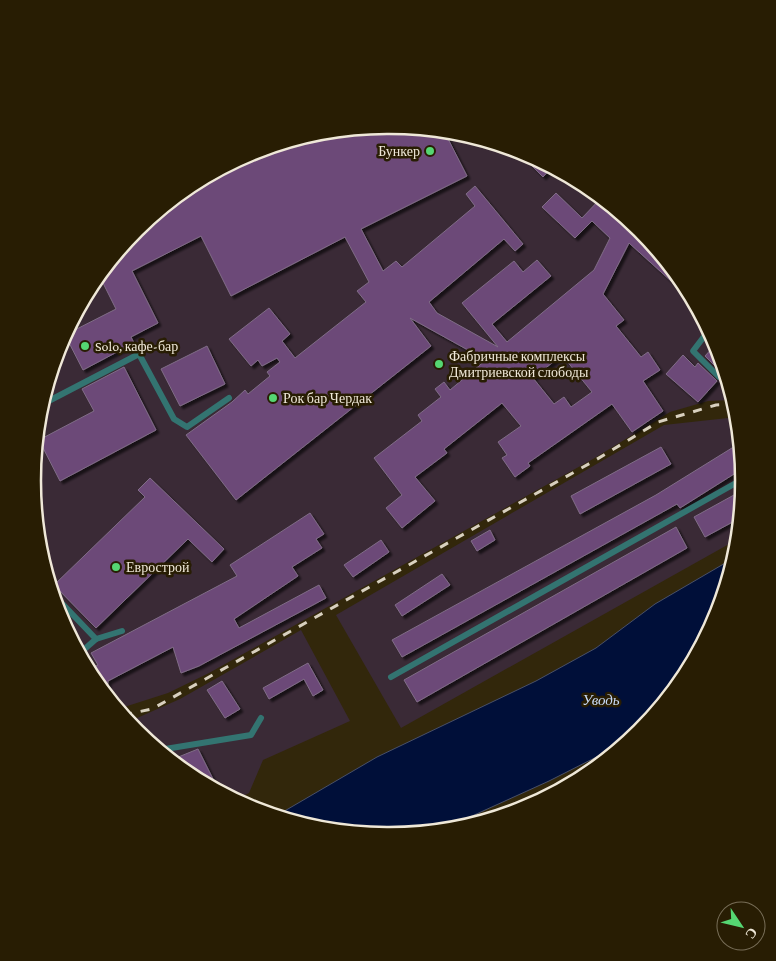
<svg xmlns="http://www.w3.org/2000/svg" width="776" height="961" font-family="'Crimson Pro',serif">
  <style>
    .industrial { fill: #3a2a36 }
    .water { fill: #000f39; stroke: #485069 }
    .building { fill: #6c4878; stroke: #806d87; fill-rule: evenodd; filter: url(#shadow) }
    .lines { fill: none; stroke-linecap: round; stroke-linejoin: round }
    .lane { stroke: #337471; stroke-width: 6 }
    .rail { stroke: #d8d0bf; stroke-width: 3; stroke-dasharray: 9 9; stroke-linecap: butt }
    .poi-dot { fill: #55d672; stroke: #281d03; stroke-width: 2 }
    .labels { text-anchor: middle; stroke-width: 5; stroke-linejoin: round; paint-order: stroke }
    .poi-label { font-size: 14px; fill: #efe8d8; stroke: #281d03; text-anchor: start }
    .water-label { font-size: 15px; font-style: italic; fill: #c8dbf9; stroke: #281d03 }
    .rim { fill: none; stroke: #efe8d8; stroke-width: 2.5 }
  </style>
  <defs>
    <filter id="shadow"><feDropShadow dx="3" dy="3" stdDeviation="1" flood-color="#0009"/></filter>
  </defs>
  <rect width="100%" height="100%" fill="#32270b"/>
  <g class="industrial">
    <path d="M 388,125 L 458,132 L 524,152 L 586,185 L 640,229 L 684,283 L 717,345 L 733,400 L 708,401 L 670,412 L 593,459 L 209,673 L 168,693 L 118,709 L 92,678 L 59,616 L 39,550 L 33,480 L 39,411 L 60,344 L 93,283 L 137,229 L 191,185 L 252,152 L 319,132 Z"/>
    <path d="M 737,417 L 743,481 L 738,539 L 401,728 L 336,615 L 664,425 Z"/>
    <path d="M 301,630 L 350,721 L 263,760 L 249,793 L 235,800 L 190,776 L 136,732 L 128,722 L 180,699 Z"/>
  </g>
  <path class="water" d="M 727,562 L 733,563 C 727,580 723,600 716,617 C 697,661 665,711 628,741 L 549,781 L 439,831 L 388,836 L 318,829 L 276,816 L 377,757 L 536,681 L 596,648 L 655,604 Z"/>
  <g class="building">
    <path d="M 388,125 L 444,131 L 467,176 L 361,229 L 383,271 L 396,261 L 402,267 L 475,206 L 466,194 L 475,186 L 523,244 L 515,251 L 504,239 L 429,302 L 437,313 L 498,347 L 462,303 L 514,261 L 523,272 L 537,260 L 551,276 L 492,324 L 507,342 L 594,270 L 610,238 L 592,221 L 575,238 L 542,207 L 556,193 L 582,218 L 601,198 L 640,229 L 684,283 L 692,300 L 629,243 L 603,294 L 624,320 L 616,326 L 641,357 L 648,352 L 660,370 L 643,381 L 663,411 L 632,432 L 612,404 L 528,463 L 530,466 L 515,477 L 502,458 L 507,455 L 498,442 L 521,426 L 502,403 L 444,449 L 447,453 L 415,477 L 435,501 L 402,528 L 386,508 L 402,495 L 374,458 L 422,421 L 418,415 L 441,397 L 435,389 L 444,382 L 450,390 L 486,360 L 410,318 L 431,346 L 236,500 L 186,435 L 232,402 L 245,390 L 248,394 L 270,376 L 267,372 L 280,362 L 277,358 L 262,366 L 258,360 L 251,366 L 229,339 L 269,308 L 290,334 L 282,341 L 295,358 L 366,302 L 357,291 L 369,282 L 345,237 L 231,296 L 201,236 L 132,271 L 158,323 L 131,337 L 134,343 L 83,370 L 65,335 L 116,309 L 99,275 L 137,229 L 153,216 L 183,201 L 179,194 L 191,185 L 252,152 L 319,132 ZM 562,355 L 592,392 L 571,407 L 564,397 L 554,404 L 533,378 Z"/>
    <path d="M 516,150 L 524,152 L 552,167 L 543,177 Z"/>
    <path d="M 207,346 L 225,384 L 180,406 L 161,369 Z"/>
    <path d="M 714,346 L 718,350 L 725,372 L 723,374 L 705,356 Z"/>
    <path d="M 683,355 L 695,367 L 698,363 L 717,381 L 698,402 L 666,374 Z"/>
    <path d="M 124,367 L 156,430 L 60,481 L 39,440 L 94,411 L 82,389 Z"/>
    <path d="M 740,443 L 742,469 L 680,508 L 677,504 L 402,657 L 392,640 L 656,495 Z"/>
    <path d="M 661,447 L 671,464 L 580,514 L 571,496 Z"/>
    <path d="M 150,478 L 224,549 L 212,562 L 188,539 L 96,628 L 54,585 L 145,497 L 138,490 Z"/>
    <path d="M 743,490 L 740,518 L 705,537 L 694,517 Z"/>
    <path d="M 310,513 L 324,534 L 316,539 L 322,548 L 292,567 L 298,576 L 234,619 L 239,628 L 319,585 L 326,598 L 199,666 L 181,673 L 173,647 L 108,681 L 107,696 L 88,670 L 98,665 L 91,653 L 237,576 L 230,565 Z"/>
    <path d="M 676,527 L 687,548 L 417,702 L 404,680 Z"/>
    <path d="M 490,530 L 495,540 L 477,551 L 471,541 Z"/>
    <path d="M 381,540 L 389,552 L 353,577 L 344,565 Z"/>
    <path d="M 442,574 L 450,585 L 402,616 L 395,605 Z"/>
    <path d="M 308,663 L 323,690 L 313,696 L 304,679 L 269,699 L 263,688 Z"/>
    <path d="M 222,681 L 240,709 L 225,718 L 207,690 Z"/>
    <path d="M 198,749 L 215,783 L 209,786 L 190,776 L 171,760 Z"/>
  </g>
  <g class="lines">
    <g class="lane">
      <path d="M 506,147 L 510,153"/>
      <path d="M 709,330 L 693,351 L 719,377"/>
      <path d="M 41,405 L 139,354 L 174,419 L 187,427 L 229,398"/>
      <path d="M 53,594 L 96,639 L 122,631"/>
      <path d="M 79,654 L 96,639"/>
      <path d="M 391,677 L 743,479"/>
      <path d="M 159,750 L 251,735 L 261,718"/>
    </g>
    <path class="rail" d="M 123,715 L 152,709 L 594,461 L 658,422 L 716,405 L 735,404"/>
  </g>
  <g class="poi-dot">
    <circle cx="430" cy="151" r="5"/>
    <circle cx="85" cy="346" r="5"/>
    <circle cx="439" cy="364" r="5"/>
    <circle cx="273" cy="398" r="5"/>
    <circle cx="116" cy="567" r="5"/>
  </g>
  <g class="labels">
    <g class="poi-label">
      <text x="420" y="156" text-anchor="end">Бункер</text>
      <text x="95" y="351">Solo, кафе-бар</text>
      <text x="449" y="361">Фабричные комплексы<tspan x="449" dy="16">Дмитриевской слободы</tspan></text>
      <text x="283" y="403">Рок бар Чердак</text>
      <text x="126" y="572">Еврострой</text>
    </g>
    <g class="water-label">
      <text x="601" y="705">Уводь</text>
    </g>
  </g>
  <path d="M0 0H776V961H0ZM387 134H389A346 346 0 0 1 735 480V481A346 346 0 0 1 389 827H387A346 346 0 0 1 41 481V480A346 346 0 0 1 387 134Z" fill="#281d03" fill-rule="evenodd"/>
  <path class="rim" d="M387 134H389A346 346 0 0 1 735 480V481A346 346 0 0 1 389 827H387A346 346 0 0 1 41 481V480A346 346 0 0 1 387 134Z"/>
  <g transform="translate(741 926) rotate(125)"><circle r="24" fill="#281d03" stroke="#786e58"/>
  <path d="M0-4L9 19L0 12L-9 19Z" fill="#55d672"/>
  <text y="-8" font-size="14" font-weight="bold" text-anchor="middle" fill="#efe8d8">С</text>
  </g>
</svg>
